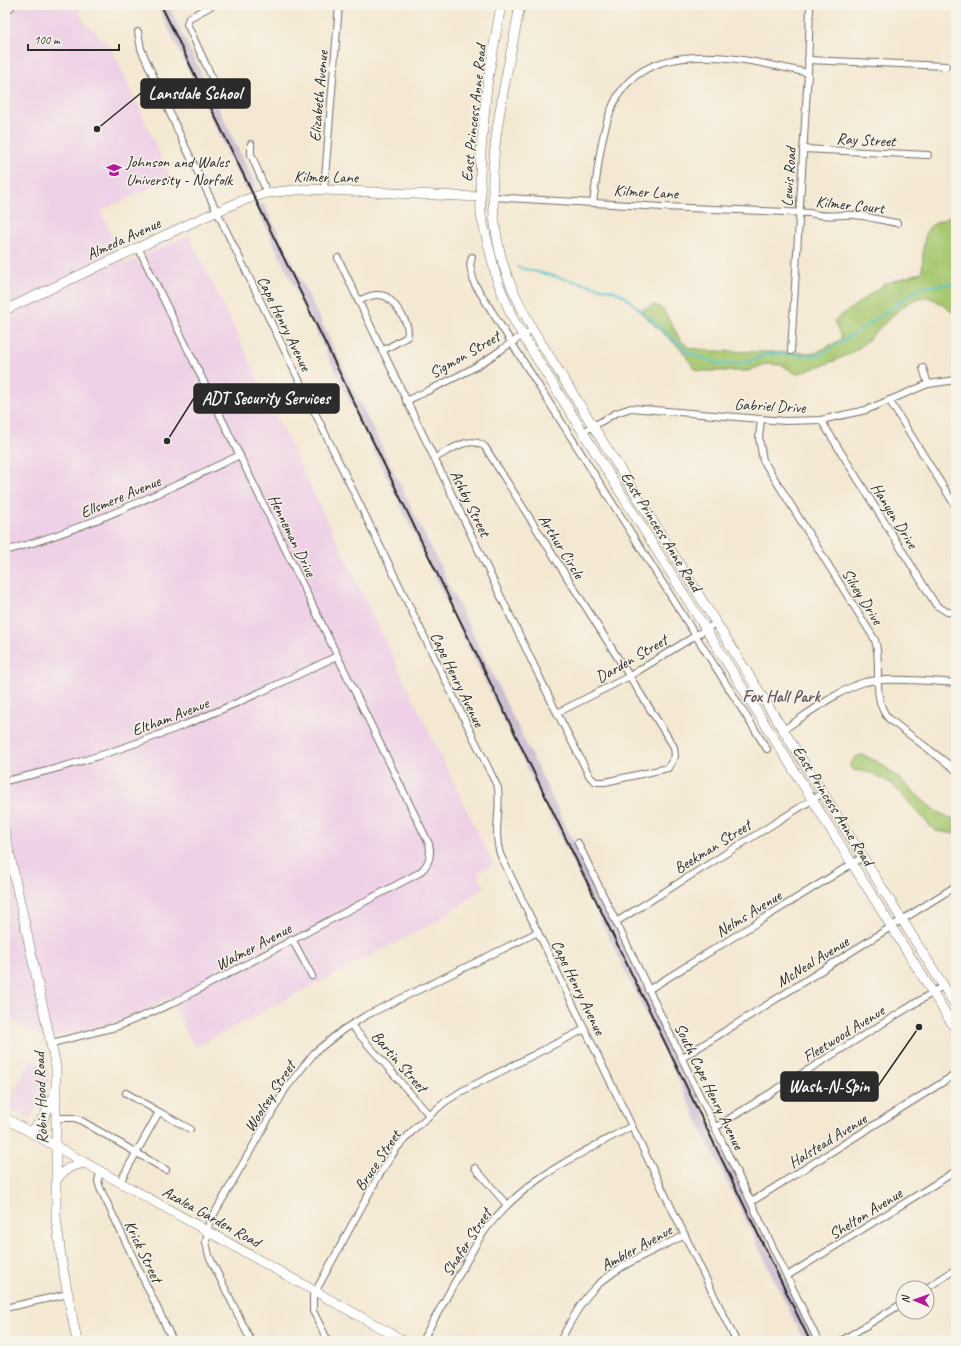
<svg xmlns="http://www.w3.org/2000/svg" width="961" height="1346" font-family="Caveat,sans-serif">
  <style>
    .built { fill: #eed0e7 }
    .industrial { fill: #ccbed3 }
    .green { fill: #a7c871; stroke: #697a4e }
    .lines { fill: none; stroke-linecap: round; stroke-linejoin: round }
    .stream { stroke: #5ac7cd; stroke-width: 2 }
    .street-casing { stroke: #716d65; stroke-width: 8 }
    .secondary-casing { stroke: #716d65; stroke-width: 10 }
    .primary-casing { stroke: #716d65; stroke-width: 12 }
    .highway-casing { stroke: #716d65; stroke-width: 14 }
    .street { stroke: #fff; stroke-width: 6 }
    .secondary { stroke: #fff; stroke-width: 9 }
    .primary { stroke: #fff; stroke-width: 10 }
    .highway { stroke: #fff; stroke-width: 12 }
    .rail { stroke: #2b2b2b; stroke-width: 2 }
    .labels { text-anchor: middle; stroke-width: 3; stroke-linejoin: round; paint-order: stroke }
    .street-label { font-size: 16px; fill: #2b2b2b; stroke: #f7f3e8 }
    .poi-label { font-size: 16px; fill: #2b2b2b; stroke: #f7f3e8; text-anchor: start }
    .neighbourhood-label { font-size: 17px; font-weight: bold; fill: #685764; stroke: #f7f3e8 }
    .leader { fill: none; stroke: #2b2b2b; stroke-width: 1.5 }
    .callout-dot { fill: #2b2b2b; stroke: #f7f3e8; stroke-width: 1.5 }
    .callout { fill: #2b2b2b; stroke: #2b2b2b; stroke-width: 1.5 }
    .callout-label { font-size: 17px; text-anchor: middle; font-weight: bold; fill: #fff }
  </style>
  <rect width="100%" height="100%" fill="#f7f3e8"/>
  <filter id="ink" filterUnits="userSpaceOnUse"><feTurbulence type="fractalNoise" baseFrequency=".025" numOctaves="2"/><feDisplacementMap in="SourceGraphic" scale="8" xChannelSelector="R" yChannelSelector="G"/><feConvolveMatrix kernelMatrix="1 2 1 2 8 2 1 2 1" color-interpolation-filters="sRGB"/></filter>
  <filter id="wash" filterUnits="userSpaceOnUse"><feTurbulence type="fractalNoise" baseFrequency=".012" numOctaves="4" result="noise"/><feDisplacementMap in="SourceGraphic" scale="16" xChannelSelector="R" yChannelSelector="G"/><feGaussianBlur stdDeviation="0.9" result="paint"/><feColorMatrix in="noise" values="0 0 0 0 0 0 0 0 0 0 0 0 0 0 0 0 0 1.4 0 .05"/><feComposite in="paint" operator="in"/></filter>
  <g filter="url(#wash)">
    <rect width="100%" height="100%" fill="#f4e8d2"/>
    <g class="built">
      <path d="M 19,5 L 76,5 L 85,23 L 111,47 L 171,178 L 101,211 L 125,264 L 189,235 L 493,864 L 477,873 L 485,887 L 439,920 L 195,1047 L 169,997 L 141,1014 L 97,1028 L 44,1039 L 5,1017 L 5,16 Z"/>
      <path d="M 31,1059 L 47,1068 L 49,1079 L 30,1119 L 6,1107 Z"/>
    </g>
    <g class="industrial">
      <path d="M 157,5 L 168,5 L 257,188 L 246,190 Z"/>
      <path d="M 264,204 L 816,1341 L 804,1341 L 255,205 Z"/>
    </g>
    <g class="green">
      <path d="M 956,212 L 956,315 C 949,310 939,301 930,298 C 906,291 875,338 857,349 C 839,361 817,367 797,374 L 782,365 L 765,364 L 748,371 L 700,371 L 695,369 L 681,349 L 639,311 L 654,305 L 660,307 L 664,311 L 681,341 L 690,348 L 713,351 L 815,353 L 842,339 L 834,321 L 884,284 L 920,273 L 922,271 C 923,260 922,232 931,226 C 939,220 949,219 956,212 Z"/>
      <path d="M 861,755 C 888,761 913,795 936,811 C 942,815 950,817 956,820 L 956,834 L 935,831 L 892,784 L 871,773 L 853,770 L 849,766 L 855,757 Z"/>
    </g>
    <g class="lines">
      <g class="stream">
        <path d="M 535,6 L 538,5"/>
        <path d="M 517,267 L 614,291 L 623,295 L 689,353 L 720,364 L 742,364 L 768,354 L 819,355 L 859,331 L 920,288 L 956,283"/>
      </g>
    </g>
  </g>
  <g filter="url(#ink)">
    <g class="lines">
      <g class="street-casing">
        <g id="street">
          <path d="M 213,5 L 189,18 L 187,24 L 222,99"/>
          <path d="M 138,32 L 141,49 L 184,144 L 498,788 C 501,811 493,832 500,854 L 736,1341"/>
          <path d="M 808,60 L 946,66"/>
          <path d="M 251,144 L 251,154 L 267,193"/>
          <path d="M 803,149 L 928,155"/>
          <path d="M 324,190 L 339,5"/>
          <path d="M 492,197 L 663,207 L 810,213 C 825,218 839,214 854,215 C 868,216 883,221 897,223"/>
          <path d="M 593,203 C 598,171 600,133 614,103 C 647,33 750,60 808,73"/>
          <path d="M 472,257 L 470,265 L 474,283 L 767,749"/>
          <path d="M 338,258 L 554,707 L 590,777 L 596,782 L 605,782 L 668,768 L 675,756 L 674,747 L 485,447 C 470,434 449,451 435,458"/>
          <path d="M 358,301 C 368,297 376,292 387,297 C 396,305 412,325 407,337 L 382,351"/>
          <path d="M 791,351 L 808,73 L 810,5"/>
          <path d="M 923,368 L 928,384"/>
          <path d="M 889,400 L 956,507"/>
          <path d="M 406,401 C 429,390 452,380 473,368 C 495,356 512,340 533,330"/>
          <path d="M 761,419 L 759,438 L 763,460 L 875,640 C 883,666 870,698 889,719 L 956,770"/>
          <path d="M 821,420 L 936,605 L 947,612 L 956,613"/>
          <path d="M 583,432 L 616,413 L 631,408 L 785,421 L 821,420 L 866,410 L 928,384 L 956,380"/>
          <path d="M 5,551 C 87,529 164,491 240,455"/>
          <path d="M 557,713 L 628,677 L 716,623"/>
          <path d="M 783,730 C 806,715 840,689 865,682 C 887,677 932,681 956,683"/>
          <path d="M 5,781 C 122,756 231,708 337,656"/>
          <path d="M 578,843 L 818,1341"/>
          <path d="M 616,922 L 823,793"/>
          <path d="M 292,939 L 312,976"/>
          <path d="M 648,990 L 863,857"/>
          <path d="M 351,1025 L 429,1115"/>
          <path d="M 52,1043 L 119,1026 L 171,1004 L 419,873 C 429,865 432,856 429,844 L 138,247"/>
          <path d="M 682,1058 L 956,886"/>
          <path d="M 126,1093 L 159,1112"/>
          <path d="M 57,1118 L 74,1118 L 80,1120 L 166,1170"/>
          <path d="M 716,1127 L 943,986"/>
          <path d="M 475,1168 L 507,1205"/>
          <path d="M 100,1171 L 98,1181 L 100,1188 L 173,1341"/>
          <path d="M 120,1182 L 159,1112 L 190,1129"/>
          <path d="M 751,1202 L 956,1074"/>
          <path d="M 787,1276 L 956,1171"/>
          <path d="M 927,1288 L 956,1269"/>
          <path d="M 5,1308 L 68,1294"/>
          <path d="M 251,1341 L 209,1256 L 206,1242 L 209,1223 L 286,1088 L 315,1052 L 344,1029 L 367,1015 L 538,932"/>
          <path d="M 328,1341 L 313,1311 L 313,1296 L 378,1177 L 396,1149 L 416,1127 L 445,1102 L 462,1091 L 585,1029"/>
          <path d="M 422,1341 L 479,1239 C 517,1182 574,1157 632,1126"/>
          <path d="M 560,1341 C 569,1325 577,1308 589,1294 C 613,1266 652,1252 685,1235"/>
          <path d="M 841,1341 L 903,1303"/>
        </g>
      </g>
      <g class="secondary-casing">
        <g id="secondary">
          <path d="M 501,5 L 487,85 L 481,150 L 480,178 L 481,215 L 497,280 L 512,317 L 526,341 L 956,1030"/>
          <path d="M 520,5 C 506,85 480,170 500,252 C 506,279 520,305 533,330 L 956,1006"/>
          <path d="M 5,310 L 191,223 L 241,201 L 267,193 L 305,189 L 480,197"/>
          <path d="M 5,833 L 56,1067 L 56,1217 L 62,1264 L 77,1341"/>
          <path d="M 5,1118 L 404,1341"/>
          <path d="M 31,1132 L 44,1117 L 55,1092"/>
          <path d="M 57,1179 C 66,1168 72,1165 86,1163"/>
        </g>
      </g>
      <g class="primary-casing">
        <path id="primary" d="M 519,9 L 521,5"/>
      </g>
      <g class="highway-casing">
        <path id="highway" d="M 5,8 L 9,5"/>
      </g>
      <use href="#street" class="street"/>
      <use href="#secondary" class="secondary"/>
      <use href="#primary" class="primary"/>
      <use href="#highway" class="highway"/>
      <path class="rail" d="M 161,5 L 810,1341"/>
    </g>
  </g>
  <defs>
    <g id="school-bare" transform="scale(1.2)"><path d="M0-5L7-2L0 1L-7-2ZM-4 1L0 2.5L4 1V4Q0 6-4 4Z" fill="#b5179e" stroke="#f7f3e8" stroke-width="2.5" paint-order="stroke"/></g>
  </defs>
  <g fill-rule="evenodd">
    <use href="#school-bare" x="114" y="170"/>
  </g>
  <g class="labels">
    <g class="street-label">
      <text transform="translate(318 96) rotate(-85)" y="6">Elizabeth Avenue</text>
      <text transform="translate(473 113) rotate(-84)" y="6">East Princess Anne Road</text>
      <text transform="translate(866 139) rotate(3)" y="6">Ray Street</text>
      <text transform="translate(326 176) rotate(1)" y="6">Kilmer Lane</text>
      <text transform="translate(788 177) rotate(-86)" y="6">Lewis Road</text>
      <text transform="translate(646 191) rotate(3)" y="6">Kilmer Lane</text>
      <text transform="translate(850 204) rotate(6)" y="6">Kilmer Court</text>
      <text transform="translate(123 238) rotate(-25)" y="6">Almeda Avenue</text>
      <text transform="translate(285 323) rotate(64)" y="6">Cape Henry Avenue</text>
      <text transform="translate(464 354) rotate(-30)" y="6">Sigmon Street</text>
      <text transform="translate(770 405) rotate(3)" y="6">Gabriel Drive</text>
      <text transform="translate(120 496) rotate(-23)" y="6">Ellsmere Avenue</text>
      <text transform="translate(471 503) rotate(64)" y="6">Ashby Street</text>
      <text transform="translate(895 515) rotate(58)" y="6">Hanyen Drive</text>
      <text transform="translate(662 531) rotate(58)" y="6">East Princess Anne Road</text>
      <text transform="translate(293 535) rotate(64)" y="6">Henneman Drive</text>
      <text transform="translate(562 546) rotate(58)" y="6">Arthur Circle</text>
      <text transform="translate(863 596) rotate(58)" y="6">Silvey Drive</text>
      <text transform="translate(631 658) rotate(-30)" y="6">Darden Street</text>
      <text transform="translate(458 679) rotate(64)" y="6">Cape Henry Avenue</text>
      <text transform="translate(170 716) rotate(-21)" y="6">Eltham Avenue</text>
      <text transform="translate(834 805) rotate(58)" y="6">East Princess Anne Road</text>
      <text transform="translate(712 846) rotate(-32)" y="6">Beekman Street</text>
      <text transform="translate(748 913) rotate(-32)" y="6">Nelms Avenue</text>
      <text transform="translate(253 946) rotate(-28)" y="6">Walmer Avenue</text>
      <text transform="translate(812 961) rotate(-32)" y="6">McNeal Avenue</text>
      <text transform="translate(579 987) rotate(64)" y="6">Cape Henry Avenue</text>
      <text transform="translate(843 1033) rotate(-32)" y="6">Fleetwood Avenue</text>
      <text transform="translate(400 1061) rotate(49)" y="6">Bartin Street</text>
      <text transform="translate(710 1086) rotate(64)" y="6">South Cape Henry Avenue</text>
      <text transform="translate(269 1096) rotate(-57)" y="6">Woolsey Street</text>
      <text transform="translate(40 1098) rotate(-92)" y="6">Robin Hood Road</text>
      <text transform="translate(827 1140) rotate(-32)" y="6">Halstead Avenue</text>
      <text transform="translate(377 1160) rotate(-56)" y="6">Bruce Street</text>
      <text transform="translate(865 1213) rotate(-32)" y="6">Shelton Avenue</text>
      <text transform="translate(212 1216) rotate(29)" y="6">Azalea Garden Road</text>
      <text transform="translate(466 1242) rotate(-57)" y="6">Shafer Street</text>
      <text transform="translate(636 1247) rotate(-29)" y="6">Ambler Avenue</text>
      <text transform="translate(144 1251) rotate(64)" y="6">Krick Street</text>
    </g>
    <g class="poi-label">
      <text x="126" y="167">Johnson and Wales<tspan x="126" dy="18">University - Norfolk</tspan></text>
    </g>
    <g class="neighbourhood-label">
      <text x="781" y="702">Fox Hall Park</text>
    </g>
  </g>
  <path class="leader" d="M97 129L141 93M167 441L194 398M919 1027L878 1086"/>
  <g class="callout-dot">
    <circle cx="97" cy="129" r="4"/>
    <circle cx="167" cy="441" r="4"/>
    <circle cx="919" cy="1027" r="4"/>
  </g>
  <g class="callout">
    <rect x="141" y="79" width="109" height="29" rx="4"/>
    <rect x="194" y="384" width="145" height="29" rx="4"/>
    <rect x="781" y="1072" width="97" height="29" rx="4"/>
  </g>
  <g class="callout-label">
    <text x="195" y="99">Lansdale School</text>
    <text x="266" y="404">ADT Security Services</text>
    <text x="829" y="1092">Wash-N-Spin</text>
  </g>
  <rect width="961" height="1346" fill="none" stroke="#f7f3e8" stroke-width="20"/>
  <g transform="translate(915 1300) rotate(272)"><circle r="19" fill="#f7f3e8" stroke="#a5a39c"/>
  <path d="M0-3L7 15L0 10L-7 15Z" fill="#b5179e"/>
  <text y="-6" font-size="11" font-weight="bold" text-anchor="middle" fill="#2b2b2b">N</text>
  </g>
  <path d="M28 44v6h91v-6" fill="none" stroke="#2b2b2b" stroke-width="2"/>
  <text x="34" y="44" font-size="12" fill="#2b2b2b" stroke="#f7f3e8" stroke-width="3" paint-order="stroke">100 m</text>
</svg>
